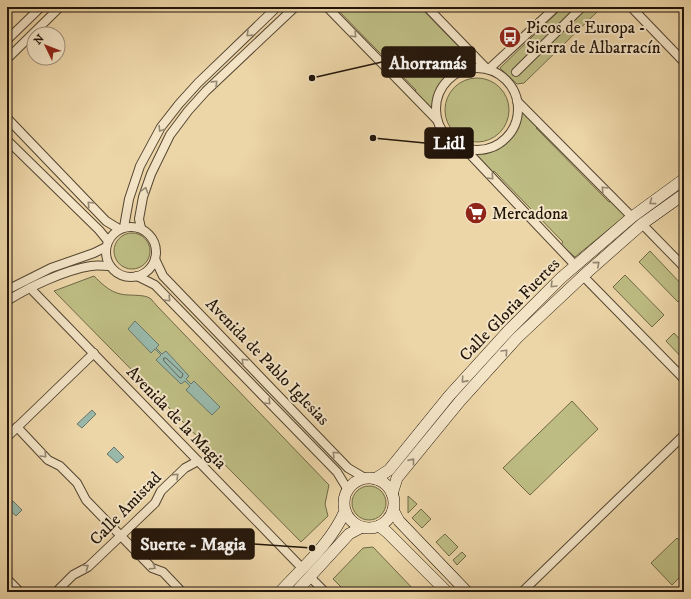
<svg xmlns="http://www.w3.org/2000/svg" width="691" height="599" font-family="'IM FELL DW Pica',serif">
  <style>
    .green { fill: #bdbc83; stroke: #706846 }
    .water { fill: #99b8aa; stroke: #69776a }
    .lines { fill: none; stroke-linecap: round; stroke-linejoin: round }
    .shore { stroke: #5e665a; stroke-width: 1 }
    .street-casing { stroke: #544531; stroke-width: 10 }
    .secondary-casing { stroke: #22150a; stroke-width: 12 }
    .street { stroke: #f3e4c6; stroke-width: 8 }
    .secondary { stroke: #f3e4c6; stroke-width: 11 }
    .oneway { stroke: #958771 }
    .labels { text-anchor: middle; stroke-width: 4; stroke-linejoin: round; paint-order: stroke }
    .poi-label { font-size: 17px; fill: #22150a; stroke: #f3e4c6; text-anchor: start }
    .street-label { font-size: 17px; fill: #22150a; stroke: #f3e4c6 }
    .leader { fill: none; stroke: #22150a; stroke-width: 1.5 }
    .callout-dot { fill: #22150a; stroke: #f3e4c6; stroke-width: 1.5 }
    .callout { fill: #22150a; stroke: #22150a; stroke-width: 1.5 }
    .callout-label { font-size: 18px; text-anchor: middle; font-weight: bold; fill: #fff }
  </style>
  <rect width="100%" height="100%" fill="#ecd5a7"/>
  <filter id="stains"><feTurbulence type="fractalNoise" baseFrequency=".005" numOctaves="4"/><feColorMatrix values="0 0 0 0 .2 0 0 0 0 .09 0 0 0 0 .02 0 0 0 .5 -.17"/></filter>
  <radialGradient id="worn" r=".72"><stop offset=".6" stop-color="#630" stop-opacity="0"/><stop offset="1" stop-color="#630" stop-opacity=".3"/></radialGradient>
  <g class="green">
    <path d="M 335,7 L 420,7 L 460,48 L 462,47 L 479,64 C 451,67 432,82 432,111 L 414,93 L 416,90 Z"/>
    <path d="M 563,7 L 602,7 L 524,83 L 517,84 L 500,68 Z"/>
    <circle cx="477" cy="110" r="32"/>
    <path d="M 521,109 L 538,126 L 536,128 L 609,202 L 611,201 L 625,216 L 575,257 L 561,245 L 563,242 L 494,171 L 492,173 L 474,154 C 492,155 510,146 518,128 C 520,122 520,115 521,109 Z"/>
    <circle cx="132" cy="251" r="18"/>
    <path d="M 650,251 L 684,287 L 684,297 L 678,302 L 639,262 Z"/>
    <path d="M 625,275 L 664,315 L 652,327 L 613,287 Z"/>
    <path d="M 94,276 C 101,283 108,290 117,293 C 127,297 144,293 151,299 C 153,301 155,304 157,306 L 329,485 L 325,504 L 328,516 L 301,542 L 54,291 Z"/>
    <path d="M 674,333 L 684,344 L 684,360 L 666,341 Z"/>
    <path d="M 572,401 L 598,429 L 530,495 L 503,468 Z"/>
    <circle cx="369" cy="503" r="17"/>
    <path d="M 408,496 L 417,504 L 408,513 Z"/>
    <path d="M 421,509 L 431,519 L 422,528 L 412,518 Z"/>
    <path d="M 445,534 L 458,547 L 449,556 L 436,542 Z"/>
    <path d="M 677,538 L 684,545 L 684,573 L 672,585 L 651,563 Z"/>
    <path d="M 373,547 L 416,592 L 346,592 L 333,579 L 363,548 Z"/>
    <path d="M 462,552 L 466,556 L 457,565 L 453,560 Z"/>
  </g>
  <g class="water">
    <path d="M 135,321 L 159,345 L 156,348 L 162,354 L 166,351 L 189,376 L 186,379 L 191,384 L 194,381 L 220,407 L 212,415 L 186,390 L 190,386 L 185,381 L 181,384 L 156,360 L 161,355 L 155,349 L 151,353 L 128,329 Z"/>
    <path d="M 92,410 L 96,414 L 82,428 L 77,424 Z"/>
    <path d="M 114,447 L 124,457 L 117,463 L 107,454 Z"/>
    <path d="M 13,501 L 22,510 L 16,516 L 7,508 Z"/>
  </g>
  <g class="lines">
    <path class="shore" d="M 164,358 L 166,358 L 183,374 L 182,377 L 180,378 L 164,361 Z"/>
    <g class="street-casing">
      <g id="street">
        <path d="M 327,7 L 437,120"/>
        <path d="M 427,7 L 487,69"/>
        <path d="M 631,7 L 684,62"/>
        <path d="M 7,40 L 41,7"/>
        <path d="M 7,59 L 60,7"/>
        <circle cx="477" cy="109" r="41"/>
        <path d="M 489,69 L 556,7"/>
        <path d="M 516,72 L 582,7"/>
        <path d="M 517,101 L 632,217"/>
        <path d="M 7,118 L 106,221 L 119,229"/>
        <path d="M 7,140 L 99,230 L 108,241"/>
        <path d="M 464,148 L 575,265"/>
        <path d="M 642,224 L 684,267"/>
        <circle cx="131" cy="252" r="25"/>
        <path d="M 124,227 L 129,199 L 140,166 L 161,127 L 179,104 L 198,83 L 277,7"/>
        <path d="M 141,228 L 139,219 L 143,197 L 151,174 L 170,135 L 188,111 L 206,91 L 295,7"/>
        <path d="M 155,259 L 163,276 L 348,468 L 365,478"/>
        <path d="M 137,276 L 155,285 L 337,472 L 348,490"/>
        <path d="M 583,276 L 684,379"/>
        <path d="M 30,288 L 302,568"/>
        <path d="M 7,290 L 51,268 L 94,253 L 106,247"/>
        <path d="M 7,301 C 29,287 65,270 91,266 C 97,265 104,266 110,266"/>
        <path d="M 17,427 L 48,460 L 60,466 L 77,483 L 86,500 L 152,568 L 163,572 L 182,592"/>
        <path d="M 7,437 L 94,353"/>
        <path d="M 310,577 L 325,592"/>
        <path d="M 7,579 L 20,592"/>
        <path d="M 56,592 L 73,575 L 88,567 L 129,528 L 155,503 L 161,491 L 185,468 L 198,461"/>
        <path d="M 522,592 L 684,435"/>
      </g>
    </g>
    <g class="secondary-casing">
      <g id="secondary">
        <circle cx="369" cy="503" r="25"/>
        <path d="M 375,479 L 389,470 L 449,396 L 509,330 L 561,278 L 632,217 L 684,179"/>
        <path d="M 392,494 L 397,478 L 460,401 L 517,338 L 583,276 L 642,224 L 684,194"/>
        <path d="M 393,510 L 399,521 L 467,592"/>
        <path d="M 379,526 L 387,532 L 447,592"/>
        <path d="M 280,592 C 304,566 331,543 345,511"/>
        <path d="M 296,592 L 349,534 L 362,527"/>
      </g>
    </g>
    <use href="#street" class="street"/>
    <use href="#secondary" class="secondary"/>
  </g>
  <defs><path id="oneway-chevron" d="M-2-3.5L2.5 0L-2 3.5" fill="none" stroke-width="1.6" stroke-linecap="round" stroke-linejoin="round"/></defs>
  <g class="oneway">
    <use href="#oneway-chevron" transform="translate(249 34) rotate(136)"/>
    <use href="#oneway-chevron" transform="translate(354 35) rotate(46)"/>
    <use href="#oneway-chevron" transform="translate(215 83) rotate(-44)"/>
    <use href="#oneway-chevron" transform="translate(161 129) rotate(122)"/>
    <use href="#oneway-chevron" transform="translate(491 177) rotate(47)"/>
    <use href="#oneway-chevron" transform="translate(604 189) rotate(-134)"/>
    <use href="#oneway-chevron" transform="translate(145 190) rotate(-72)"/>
    <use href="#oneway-chevron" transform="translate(652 202) rotate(144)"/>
    <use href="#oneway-chevron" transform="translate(90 204) rotate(-134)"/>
    <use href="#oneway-chevron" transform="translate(597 264) rotate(-41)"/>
    <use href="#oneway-chevron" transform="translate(553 285) rotate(135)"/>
    <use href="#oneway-chevron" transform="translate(168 299) rotate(46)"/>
    <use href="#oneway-chevron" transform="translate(505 352) rotate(-47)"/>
    <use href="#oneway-chevron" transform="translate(244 361) rotate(-134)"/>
    <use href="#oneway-chevron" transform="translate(464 380) rotate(132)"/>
    <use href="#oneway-chevron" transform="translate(268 402) rotate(46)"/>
    <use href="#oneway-chevron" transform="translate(335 454) rotate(-134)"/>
    <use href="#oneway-chevron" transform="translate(44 455) rotate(45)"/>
    <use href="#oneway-chevron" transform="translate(412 461) rotate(-51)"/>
    <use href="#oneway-chevron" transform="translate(176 476) rotate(-44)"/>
    <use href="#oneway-chevron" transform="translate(86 567) rotate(-34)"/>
    <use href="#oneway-chevron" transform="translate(153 567) rotate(32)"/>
  </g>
  <defs>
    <g id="bus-disc" transform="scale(1.15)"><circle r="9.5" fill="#8f2418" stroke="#f3e4c6"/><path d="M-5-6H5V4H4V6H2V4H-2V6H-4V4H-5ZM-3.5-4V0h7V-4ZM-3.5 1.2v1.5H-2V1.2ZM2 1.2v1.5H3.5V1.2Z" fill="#fff"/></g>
    <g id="supermarket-disc" transform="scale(1.15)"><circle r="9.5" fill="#8f2418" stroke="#f3e4c6"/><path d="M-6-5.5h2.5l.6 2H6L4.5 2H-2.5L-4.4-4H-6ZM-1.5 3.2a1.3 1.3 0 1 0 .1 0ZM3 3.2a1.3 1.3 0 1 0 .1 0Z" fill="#fff"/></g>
  </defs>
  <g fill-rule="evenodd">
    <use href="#bus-disc" x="510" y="37"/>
    <use href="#supermarket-disc" x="476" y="213"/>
  </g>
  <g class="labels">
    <g class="poi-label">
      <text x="526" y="33">Picos de Europa -<tspan x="526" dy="20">Sierra de Albarracín</tspan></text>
      <text x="492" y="219">Mercadona</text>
    </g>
    <g class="street-label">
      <text transform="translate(509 309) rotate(-46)" y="6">Calle Gloria Fuertes</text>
      <text transform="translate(268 361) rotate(46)" y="6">Avenida de Pablo Iglesias</text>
      <text transform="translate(177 417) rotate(46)" y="6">Avenida de la Magia</text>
      <text transform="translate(125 508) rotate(-46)" y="6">Calle Amistad</text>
    </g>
  </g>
  <path class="leader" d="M312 78L382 62M373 138L425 143M312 548L254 544"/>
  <g class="callout-dot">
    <circle cx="312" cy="78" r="4"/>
    <circle cx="373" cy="138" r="4"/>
    <circle cx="312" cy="548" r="4"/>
  </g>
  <g class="callout">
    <rect x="382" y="47" width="93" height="30" rx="4"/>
    <rect x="425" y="128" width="48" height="30" rx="4"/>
    <rect x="132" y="529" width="122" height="30" rx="4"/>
  </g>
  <g class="callout-label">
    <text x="428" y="69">Ahorramás</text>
    <text x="449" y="149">Lidl</text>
    <text x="193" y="550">Suerte - Magia</text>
  </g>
  <rect width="691" height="599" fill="none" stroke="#ecd5a7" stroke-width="24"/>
  <rect x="8" y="8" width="675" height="583" fill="none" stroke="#22150a" stroke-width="2"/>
  <rect x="12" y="12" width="667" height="575" fill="none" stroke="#22150a"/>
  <g transform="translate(46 46) rotate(313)"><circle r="19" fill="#f3e4c6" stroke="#9f917b"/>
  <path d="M0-3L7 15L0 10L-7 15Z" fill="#8f2418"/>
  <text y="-6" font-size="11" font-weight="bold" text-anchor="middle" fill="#22150a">N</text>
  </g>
  <rect width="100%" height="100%" filter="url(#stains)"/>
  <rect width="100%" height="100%" fill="url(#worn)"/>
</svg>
